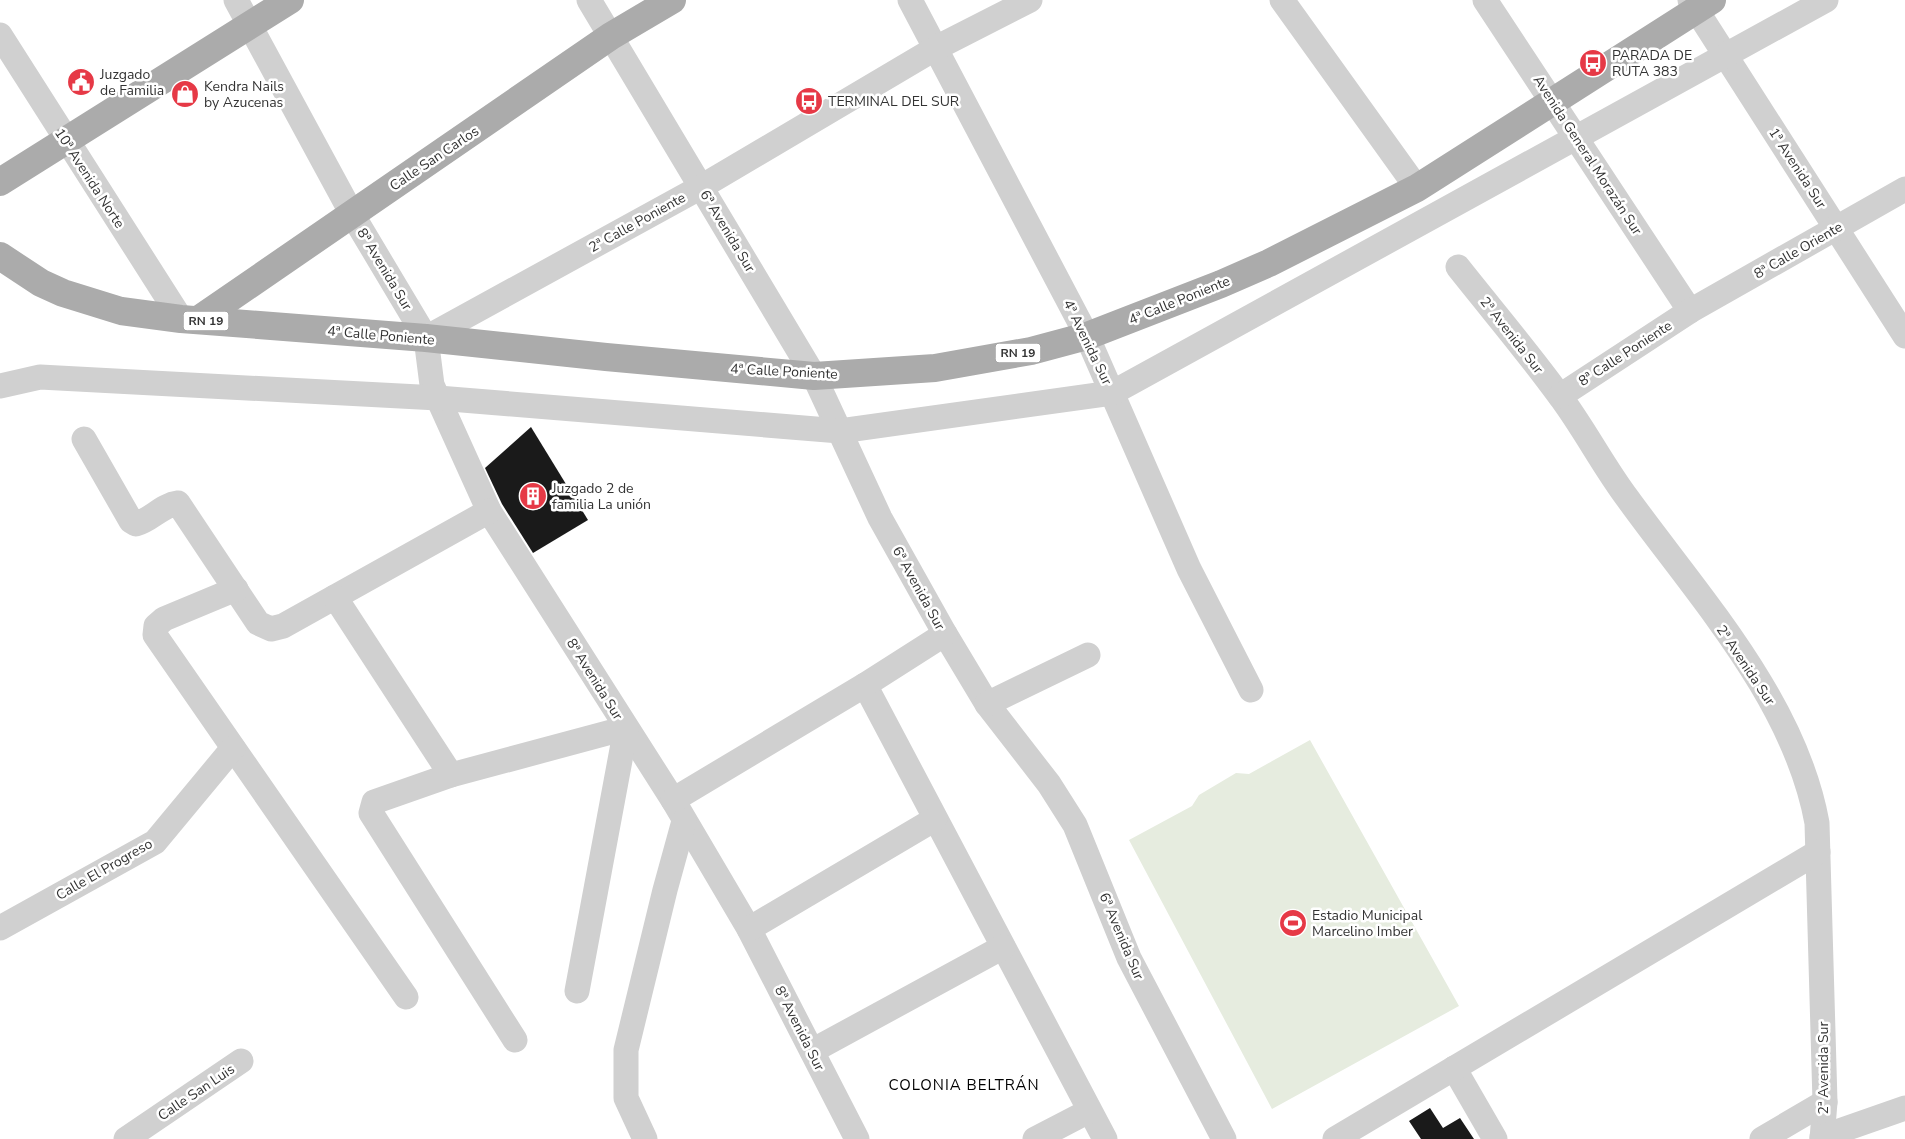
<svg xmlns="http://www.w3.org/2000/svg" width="1905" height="1139" font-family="'Nunito Sans',sans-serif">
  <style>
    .green { fill: #e6ecdf }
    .building { fill: #1a1a1a }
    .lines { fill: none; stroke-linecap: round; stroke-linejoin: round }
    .minor { stroke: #d0d0d0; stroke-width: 25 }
    .major { stroke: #ababab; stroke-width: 28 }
    .labels { text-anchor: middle; stroke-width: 5; stroke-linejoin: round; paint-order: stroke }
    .shield { fill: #fff; stroke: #707070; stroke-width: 1 }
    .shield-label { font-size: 12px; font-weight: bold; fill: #333 }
    .poi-label { font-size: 14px; fill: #333; stroke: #fff; text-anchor: start }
    .street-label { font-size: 14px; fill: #333; stroke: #fff }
    .neighbourhood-label { font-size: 15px; letter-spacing: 1px; fill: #000; stroke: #fff }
  </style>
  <rect width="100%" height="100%" fill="#fff"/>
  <path class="green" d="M 1310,740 L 1459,1006 L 1272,1109 L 1129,840 L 1192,806 L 1199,795 L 1236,773 L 1249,774 Z"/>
  <g class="building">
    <path d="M 531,427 L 588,520 L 533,553 L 502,504 L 485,468 Z"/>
    <path d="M 1430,1108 L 1443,1128 L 1460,1118 L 1474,1139 L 1421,1139 L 1409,1121 Z"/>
  </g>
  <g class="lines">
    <g class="minor">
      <path d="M 236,0 L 352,214 L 426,338 L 432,385 L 489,511 L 673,800 L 749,929 L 857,1139"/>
      <path d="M 589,0 L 814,376 L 880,518 L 945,634 L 987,704 L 1049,784 L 1075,825 L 1129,958 L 1224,1139"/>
      <path d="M 910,0 L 1087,336 L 1189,569 L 1251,690"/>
      <path d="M 1282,0 L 1417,188"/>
      <path d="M 1485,0 L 1690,311"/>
      <path d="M 1690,0 L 1905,336"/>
      <path d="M 0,35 L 181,319"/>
      <path d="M 1458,267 C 1492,310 1527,351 1559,395 C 1584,428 1603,466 1628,499 C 1699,597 1795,701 1817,823 L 1825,1102 L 1822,1139"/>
      <path d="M 426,338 L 701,187 L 936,48 L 1030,0"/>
      <path d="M 0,386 L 40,377 L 438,398 L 840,431 L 1112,393 L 1826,0"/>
      <path d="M 1560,396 L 1690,311 L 1905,189"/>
      <path d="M 84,439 L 131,521 L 136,524 C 151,520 162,505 178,503 L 258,623 L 271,629 L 283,626 L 489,511"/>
      <path d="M 236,589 L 164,619 L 156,626 L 155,635 L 406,997"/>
      <path d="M 335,597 L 451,775"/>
      <path d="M 865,685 L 1105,1139"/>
      <path d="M 987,704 L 1088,655"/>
      <path d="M 673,800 L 865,685 L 945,634"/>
      <path d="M 0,928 L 155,842 L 233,748"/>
      <path d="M 749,929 L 935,819"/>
      <path d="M 515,1040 L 371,813 L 374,802 L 451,775 L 626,728 L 577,991"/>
      <path d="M 812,1051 L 1003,947"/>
      <path d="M 1454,1068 L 1495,1139"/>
      <path d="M 1822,1137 L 1905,1108"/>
      <path d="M 126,1139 L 241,1061"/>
      <path d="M 645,1139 L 626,1098 L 626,1050 L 665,890 L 684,821"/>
      <path d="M 1035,1139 L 1089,1111"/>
      <path d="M 1335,1139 L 1818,852"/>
      <path d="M 1762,1139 L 1825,1102"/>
    </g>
    <g class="major">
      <path d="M 0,182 L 290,0"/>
      <path d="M 0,256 L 41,283 L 63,293 L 121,311 L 181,319 L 426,338 L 606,357 L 814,376 L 935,368 L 1031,351 L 1087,336 L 1221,284 L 1269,263 L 1417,188 L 1712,0"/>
      <path d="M 198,320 L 611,36 L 672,0"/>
    </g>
  </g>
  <defs>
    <g id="bus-disc" transform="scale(1.4375)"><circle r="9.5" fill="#e63946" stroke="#fff"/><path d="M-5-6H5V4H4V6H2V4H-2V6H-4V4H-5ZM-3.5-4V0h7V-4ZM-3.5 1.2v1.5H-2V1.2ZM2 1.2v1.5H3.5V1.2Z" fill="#fff"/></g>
    <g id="civic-disc" transform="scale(1.4375)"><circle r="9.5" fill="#e63946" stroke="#fff"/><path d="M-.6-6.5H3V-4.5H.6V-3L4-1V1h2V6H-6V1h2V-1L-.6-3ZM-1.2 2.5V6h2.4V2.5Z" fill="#fff"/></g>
    <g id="shop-disc" transform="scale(1.4375)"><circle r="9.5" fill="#e63946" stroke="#fff"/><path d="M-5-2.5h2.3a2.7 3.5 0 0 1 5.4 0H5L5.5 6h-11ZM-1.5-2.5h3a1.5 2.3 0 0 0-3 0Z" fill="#fff"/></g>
    <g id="building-disc" transform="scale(1.4375)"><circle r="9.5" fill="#e63946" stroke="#fff"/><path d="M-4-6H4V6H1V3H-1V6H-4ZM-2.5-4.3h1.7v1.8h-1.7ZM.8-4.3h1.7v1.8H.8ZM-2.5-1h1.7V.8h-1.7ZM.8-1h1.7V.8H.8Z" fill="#fff"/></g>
    <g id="stadium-disc" transform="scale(1.4375)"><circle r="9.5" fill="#e63946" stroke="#fff"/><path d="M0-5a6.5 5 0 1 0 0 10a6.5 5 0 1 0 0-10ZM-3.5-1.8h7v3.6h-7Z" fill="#fff"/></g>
  </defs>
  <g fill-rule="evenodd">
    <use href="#bus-disc" x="1593" y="63"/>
    <use href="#civic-disc" x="81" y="82"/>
    <use href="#shop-disc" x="185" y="94"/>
    <use href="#bus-disc" x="809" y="101"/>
    <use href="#building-disc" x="533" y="496"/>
    <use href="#stadium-disc" x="1293" y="923"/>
  </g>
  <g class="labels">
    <g class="shield">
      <rect x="183.5" y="311.5" width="45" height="19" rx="4"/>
      <rect x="995.5" y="343.5" width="45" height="19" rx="4"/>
    </g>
    <g class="shield-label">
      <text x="206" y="325">RN 19</text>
      <text x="1018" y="357">RN 19</text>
    </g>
    <g class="poi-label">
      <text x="1612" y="60">PARADA DE<tspan x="1612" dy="16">RUTA 383</tspan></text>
      <text x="100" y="79">Juzgado<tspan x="100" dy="16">de Familia</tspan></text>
      <text x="204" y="91">Kendra Nails<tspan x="204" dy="16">by Azucenas</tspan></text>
      <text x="828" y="106">TERMINAL DEL SUR</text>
      <text x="552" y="493">Juzgado 2 de<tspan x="552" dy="16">familia La unión</tspan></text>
      <text x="1312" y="920">Estadio Municipal<tspan x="1312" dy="16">Marcelino Imber</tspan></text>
    </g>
    <g class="street-label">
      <text transform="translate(1588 155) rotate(57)" y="5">Avenida General Morazán Sur</text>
      <text transform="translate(434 158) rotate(-34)" y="5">Calle San Carlos</text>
      <text transform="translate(1798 168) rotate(57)" y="5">1ª Avenida Sur</text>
      <text transform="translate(90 178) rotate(57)" y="5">10ª Avenida Norte</text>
      <text transform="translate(637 222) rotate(-29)" y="5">2ª Calle Poniente</text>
      <text transform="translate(728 231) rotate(59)" y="5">6ª Avenida Sur</text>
      <text transform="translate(1798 250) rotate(-30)" y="5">8ª Calle Oriente</text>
      <text transform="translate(385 269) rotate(59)" y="5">8ª Avenida Sur</text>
      <text transform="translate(1179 300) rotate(-22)" y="5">4ª Calle Poniente</text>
      <text transform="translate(381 335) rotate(5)" y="5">4ª Calle Poniente</text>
      <text transform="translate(1512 335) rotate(52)" y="5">2ª Avenida Sur</text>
      <text transform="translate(1088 342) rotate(64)" y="5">4ª Avenida Sur</text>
      <text transform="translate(1625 353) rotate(-33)" y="5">8ª Calle Poniente</text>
      <text transform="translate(784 371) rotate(3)" y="5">4ª Calle Poniente</text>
      <text transform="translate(919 588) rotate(61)" y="5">6ª Avenida Sur</text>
      <text transform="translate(1746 665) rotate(56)" y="5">2ª Avenida Sur</text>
      <text transform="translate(595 679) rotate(58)" y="5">8ª Avenida Sur</text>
      <text transform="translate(104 869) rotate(-30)" y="5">Calle El Progreso</text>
      <text transform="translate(1122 936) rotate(67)" y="5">6ª Avenida Sur</text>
      <text transform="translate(800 1028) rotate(63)" y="5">8ª Avenida Sur</text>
      <text transform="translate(1823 1068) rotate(-90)" y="5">2ª Avenida Sur</text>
      <text transform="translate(196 1092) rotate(-34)" y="5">Calle San Luis</text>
    </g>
    <g class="neighbourhood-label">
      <text x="964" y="1090">COLONIA BELTRÁN</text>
    </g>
  </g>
</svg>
